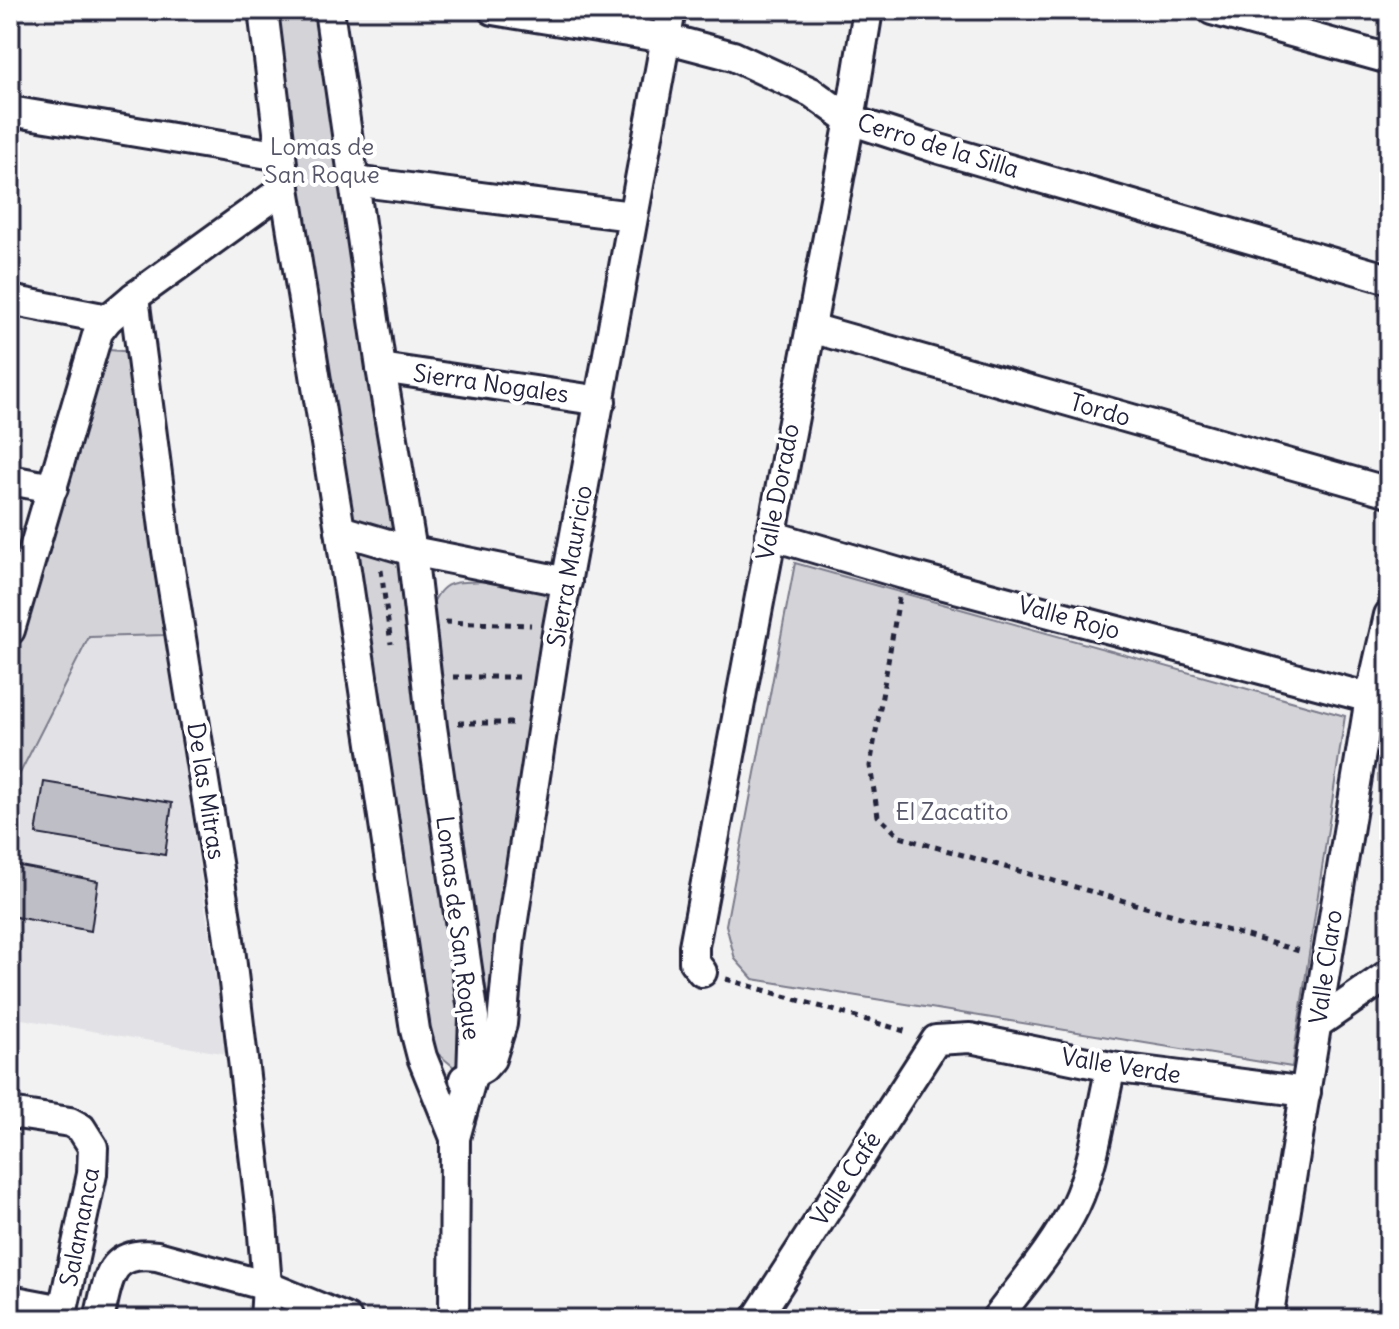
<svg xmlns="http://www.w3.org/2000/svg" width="1399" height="1329" font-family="Delius,sans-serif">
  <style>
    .built { fill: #e2e2e6 }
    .green { fill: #d3d3d8; stroke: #7a7a8a; stroke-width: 2 }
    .building { fill: #bebec6; stroke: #22223b; stroke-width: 2 }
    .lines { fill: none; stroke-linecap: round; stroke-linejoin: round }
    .street-casing { stroke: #22223b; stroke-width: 34 }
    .path { stroke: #22223b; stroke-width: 5; stroke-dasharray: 6 6; stroke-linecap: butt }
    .street { stroke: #fff; stroke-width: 28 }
    .labels { text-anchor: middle; stroke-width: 8; stroke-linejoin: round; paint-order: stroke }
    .street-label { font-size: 24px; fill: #22223b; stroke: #fff }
    .park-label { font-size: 24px; fill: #57576a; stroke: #fff }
  </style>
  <rect width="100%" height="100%" fill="#f2f2f3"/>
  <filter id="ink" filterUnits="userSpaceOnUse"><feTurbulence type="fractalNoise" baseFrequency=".0125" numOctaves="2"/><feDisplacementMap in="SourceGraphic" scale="16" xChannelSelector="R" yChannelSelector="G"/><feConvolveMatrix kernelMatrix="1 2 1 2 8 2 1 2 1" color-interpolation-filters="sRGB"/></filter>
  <g filter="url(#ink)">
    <path class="built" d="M 165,635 L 227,1054 L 10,1017 L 10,793 L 89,637 Z"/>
    <g class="green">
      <path d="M 276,10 L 329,10 L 466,1048 L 455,1068 L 437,1053 L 430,1034 L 295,167 Z"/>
      <path d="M 109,350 L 134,352 L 165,635 L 89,637 L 10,793 L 10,653 Z"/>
      <path d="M 795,563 L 1345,716 L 1292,1067 L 753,979 L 735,959 L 726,925 Z"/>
      <path d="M 492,581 L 541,590 L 549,600 L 483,1052 L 424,621 C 444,577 445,583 492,581 Z"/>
    </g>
    <g class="building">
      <path d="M 44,782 L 172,803 L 165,855 L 36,834 Z"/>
      <path d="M 10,864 L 98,881 L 91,931 L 10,916 Z"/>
    </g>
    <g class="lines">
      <g class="street-casing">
        <g id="street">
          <path d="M 263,10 L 285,188 L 340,530 L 415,1030 L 422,1057 L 455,1138"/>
          <path d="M 329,10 L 381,368 L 412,551 L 432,727 L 474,1017 L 472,1076 L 455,1138 L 454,1319"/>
          <path d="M 493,10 L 665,38 L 733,56 L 811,92 L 850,120 L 936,148 L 1389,279"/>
          <path d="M 1212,10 L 1389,59"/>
          <path d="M 10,111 L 281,156"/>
          <path d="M 354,181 L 632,216"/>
          <path d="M 134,297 L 167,551 L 228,931 L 262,1222 L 267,1286 L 265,1319"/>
          <path d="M 10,300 L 108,319"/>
          <path d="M 811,328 L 1389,492"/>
          <path d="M 381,368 L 601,401"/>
          <path d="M 10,480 L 53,488"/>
          <path d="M 340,530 L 412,551 L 567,582"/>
          <path d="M 770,535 L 903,574 L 1370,698"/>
          <path d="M 10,630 L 98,332 L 108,319 L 134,297 L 285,188"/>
          <path d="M 702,972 L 694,962 L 694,946 L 850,120 L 868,10"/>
          <path d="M 1318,1023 L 1389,974"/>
          <path d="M 464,1079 L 483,1068 L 491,1059 L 502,1024 L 510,939 L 558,627 L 671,10"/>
          <path d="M 10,1113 L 70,1122 L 81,1128 L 93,1147 L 92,1174 L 61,1319"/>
          <path d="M 10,1300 L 63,1310"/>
          <path d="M 99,1319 C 109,1280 107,1250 157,1256 L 267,1286 L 347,1319"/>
          <path d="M 756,1319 L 936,1040 L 970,1038 L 1111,1067 L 1306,1092"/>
          <path d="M 996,1319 C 1023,1283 1055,1247 1075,1206 C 1095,1164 1100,1113 1111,1067"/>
          <path d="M 1268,1319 L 1370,698 L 1389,615"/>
        </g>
      </g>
      <g class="path">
        <path d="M 381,570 L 391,644"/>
        <path d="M 899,598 L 870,766 L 878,816 L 900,837 L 1303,952"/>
        <path d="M 445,622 L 531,625"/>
        <path d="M 453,677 L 523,677"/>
        <path d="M 458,723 L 516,723"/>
        <path d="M 726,979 L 908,1032"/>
      </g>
      <use href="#street" class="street"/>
    </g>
  </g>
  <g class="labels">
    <g class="street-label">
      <text transform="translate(938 146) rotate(17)" y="8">Cerro de la Silla</text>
      <text transform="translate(491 384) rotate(8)" y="8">Sierra Nogales</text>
      <text transform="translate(1100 410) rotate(16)" y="8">Tordo</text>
      <text transform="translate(778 492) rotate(-79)" y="8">Valle Dorado</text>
      <text transform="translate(570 566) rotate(-80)" y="8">Sierra Mauricio</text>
      <text transform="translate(1069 618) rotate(15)" y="8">Valle Rojo</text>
      <text transform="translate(206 791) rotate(81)" y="8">De las Mitras</text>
      <text transform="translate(458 928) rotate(83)" y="8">Lomas de San Roque</text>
      <text transform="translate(1326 967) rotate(-82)" y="8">Valle Claro</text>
      <text transform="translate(1121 1066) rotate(9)" y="8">Valle Verde</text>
      <text transform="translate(846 1179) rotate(-57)" y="8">Valle Café</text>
      <text transform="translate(80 1227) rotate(-79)" y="8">Salamanca</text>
    </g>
    <g class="park-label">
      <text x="322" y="155">Lomas de<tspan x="322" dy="28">San Roque</tspan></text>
      <text x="952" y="820">El Zacatito</text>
    </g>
  </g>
  <rect width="1399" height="1329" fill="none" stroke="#fff" stroke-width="40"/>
  <rect x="20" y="20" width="1359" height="1289" fill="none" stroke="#22223b" stroke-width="3" filter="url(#ink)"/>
</svg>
